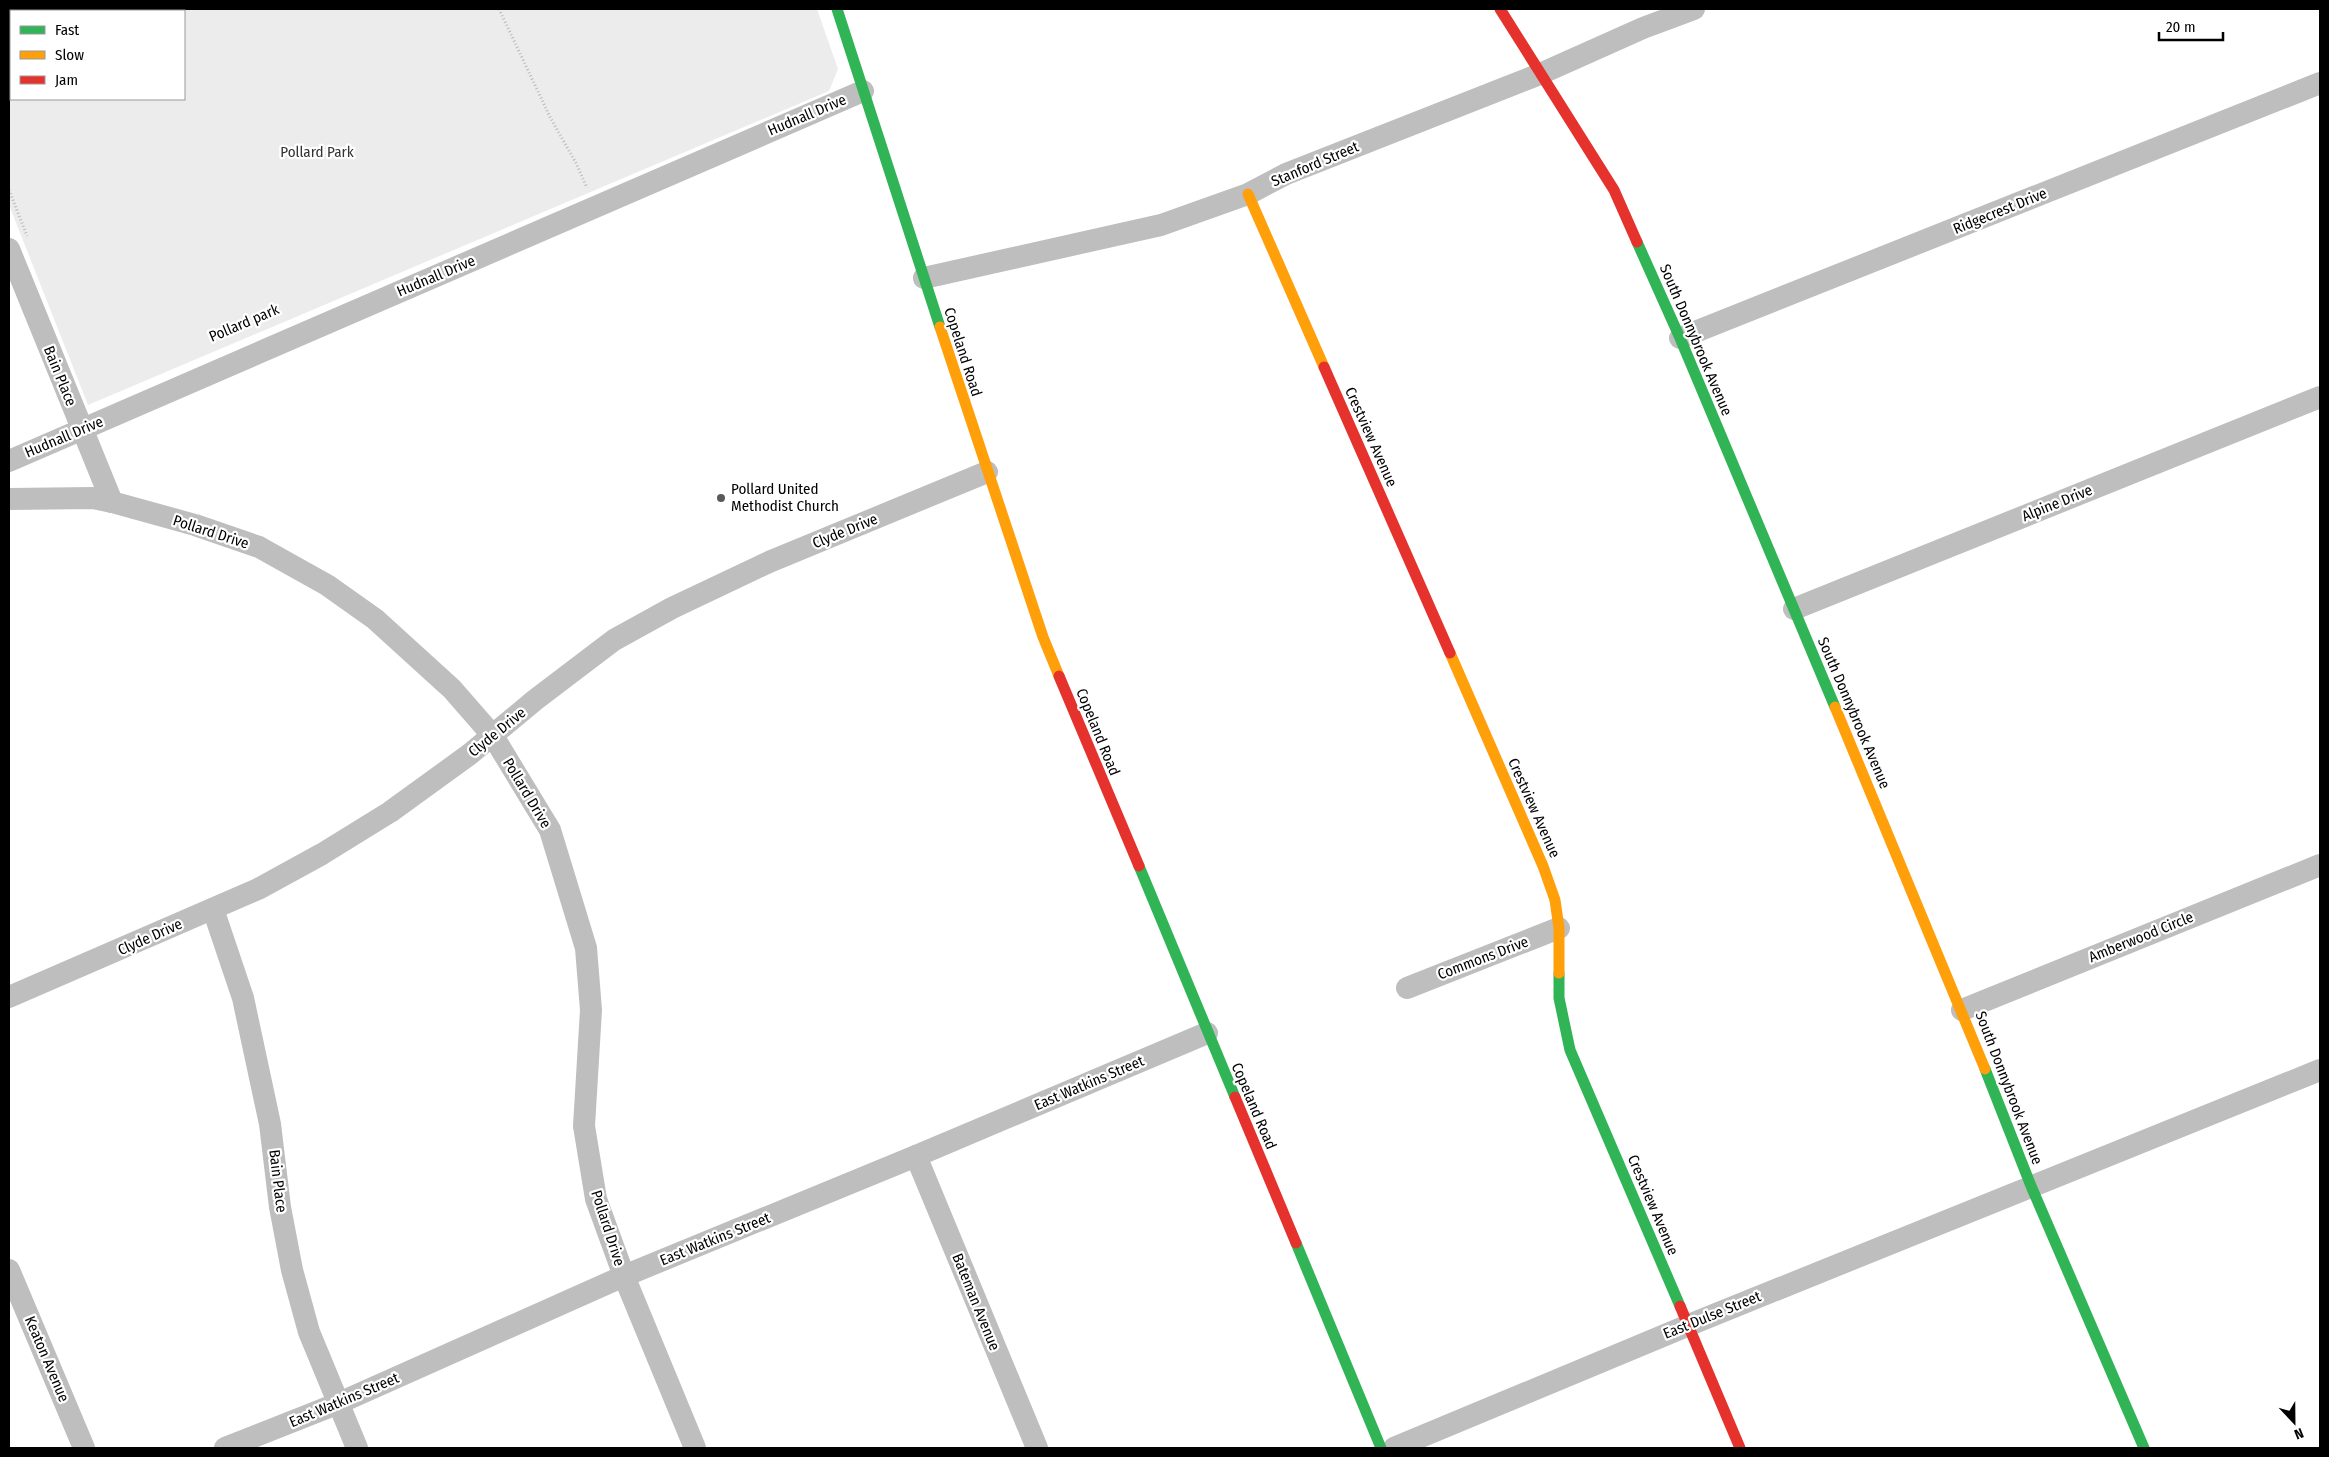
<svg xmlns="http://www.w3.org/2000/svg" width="2329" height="1457" font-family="'Fira Sans Condensed',sans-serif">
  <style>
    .green { fill: #ececec; fill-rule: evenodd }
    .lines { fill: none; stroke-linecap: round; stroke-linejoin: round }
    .path { stroke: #b9b9b9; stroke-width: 3; stroke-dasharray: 1 2.5; stroke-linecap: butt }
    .street { stroke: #bebebe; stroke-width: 22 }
    .fast { stroke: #30b455; stroke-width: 11 }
    .slow { stroke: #ff9f0a; stroke-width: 11 }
    .jam { stroke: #e5322d; stroke-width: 11 }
    .poi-dot { fill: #595959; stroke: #fff; stroke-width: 2 }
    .labels { text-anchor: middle; stroke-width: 4.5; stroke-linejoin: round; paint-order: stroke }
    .street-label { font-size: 15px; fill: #000; stroke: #fff }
    .park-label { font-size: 15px; fill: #333; stroke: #fff }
    .poi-label { font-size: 15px; fill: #000; stroke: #fff; text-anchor: start }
  </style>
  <rect width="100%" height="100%" fill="#fff"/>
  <path class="green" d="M 9,9 L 817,9 L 838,69 L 829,91 L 88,405 L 9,205 ZM 11,11 L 184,11 L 184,99 L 11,99 Z"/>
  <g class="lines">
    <g class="path">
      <path d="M 499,9 L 551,119 L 576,163 L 587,188"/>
      <path d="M 9,190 L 27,236"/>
    </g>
    <g class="street">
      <path d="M 9,249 L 112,502"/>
      <path d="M 924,278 L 1161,225 L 1248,194 L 1286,174 L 1540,74 L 1643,28 L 1694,9"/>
      <path d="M 1680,338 L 2320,83"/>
      <path d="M 9,461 L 863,91"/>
      <path d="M 9,499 L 93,498 L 112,502 L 195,525 L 259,547 L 327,585 L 375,619 L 452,689 L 493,736 L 550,830 L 586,948 L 591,1010 L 584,1126 L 596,1199 L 624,1276 L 695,1448"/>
      <path d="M 1794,609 L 2320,397"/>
      <path d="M 213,909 L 243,998 L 270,1124 L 280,1207 L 292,1270 L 309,1332 L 357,1448"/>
      <path d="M 1407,988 L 1559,928"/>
      <path d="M 9,997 L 258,889 L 322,854 L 390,812 L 470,754 L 535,700 L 614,640 L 672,608 L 769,562 L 987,472"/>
      <path d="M 1962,1010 L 2320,865"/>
      <path d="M 916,1156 L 1037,1448"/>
      <path d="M 9,1270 L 84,1448"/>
      <path d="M 225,1448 L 339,1403 L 624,1276 L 916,1156 L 1207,1033"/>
      <path d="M 1394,1448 L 1689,1325 L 2320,1070"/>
    </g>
    <g class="fast">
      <path d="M 837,9 L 940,327"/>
      <path d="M 1637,242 L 1680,338 L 1835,707"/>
      <path d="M 1139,866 L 1235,1097"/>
      <path d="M 1559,973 L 1559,998 L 1570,1050 L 1680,1306"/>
      <path d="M 1985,1069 L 2031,1186 L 2144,1448"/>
      <path d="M 1296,1243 L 1381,1448"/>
    </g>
    <g class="slow">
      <path d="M 1248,194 L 1324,367"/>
      <path d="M 940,327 L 1043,637 L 1059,676"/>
      <path d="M 1450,653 L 1543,866 L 1555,900 L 1559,928 L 1559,973"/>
      <path d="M 1835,707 L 1985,1069"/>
    </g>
    <g class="jam">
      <path d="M 1500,9 L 1614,190 L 1637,242"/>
      <path d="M 1324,367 L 1450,653"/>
      <path d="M 1059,676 L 1139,866"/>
      <path d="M 1235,1097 L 1296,1243"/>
      <path d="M 1680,1306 L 1740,1448"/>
    </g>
  </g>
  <circle class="poi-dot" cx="721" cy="498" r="5"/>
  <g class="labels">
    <g class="street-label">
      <text transform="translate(807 115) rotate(-23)" y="5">Hudnall Drive</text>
      <text transform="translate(1315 164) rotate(-23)" y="5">Stanford Street</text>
      <text transform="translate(2000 211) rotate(-22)" y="5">Ridgecrest Drive</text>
      <text transform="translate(436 276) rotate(-23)" y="5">Hudnall Drive</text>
      <text transform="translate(244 323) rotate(-23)" y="5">Pollard park</text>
      <text transform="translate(1696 340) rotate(67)" y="5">South Donnybrook Avenue</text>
      <text transform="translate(963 352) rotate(72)" y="5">Copeland Road</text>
      <text transform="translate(60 376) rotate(68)" y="5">Bain Place</text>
      <text transform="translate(64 437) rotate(-23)" y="5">Hudnall Drive</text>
      <text transform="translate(1371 437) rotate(66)" y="5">Crestview Avenue</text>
      <text transform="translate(2057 503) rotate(-22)" y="5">Alpine Drive</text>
      <text transform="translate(845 531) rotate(-22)" y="5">Clyde Drive</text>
      <text transform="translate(211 532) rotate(18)" y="5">Pollard Drive</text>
      <text transform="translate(1854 713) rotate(67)" y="5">South Donnybrook Avenue</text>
      <text transform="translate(497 732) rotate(-39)" y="5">Clyde Drive</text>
      <text transform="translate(1098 732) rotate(68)" y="5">Copeland Road</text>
      <text transform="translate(527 793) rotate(59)" y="5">Pollard Drive</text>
      <text transform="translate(1534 808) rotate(66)" y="5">Crestview Avenue</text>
      <text transform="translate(150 937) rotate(-24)" y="5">Clyde Drive</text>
      <text transform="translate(2141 937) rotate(-22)" y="5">Amberwood Circle</text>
      <text transform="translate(1483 958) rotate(-21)" y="5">Commons Drive</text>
      <text transform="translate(1089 1083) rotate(-23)" y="5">East Watkins Street</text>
      <text transform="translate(2009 1088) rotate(69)" y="5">South Donnybrook Avenue</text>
      <text transform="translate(1254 1106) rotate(67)" y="5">Copeland Road</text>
      <text transform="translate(278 1181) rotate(83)" y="5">Bain Place</text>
      <text transform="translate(1653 1205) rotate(67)" y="5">Crestview Avenue</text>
      <text transform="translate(608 1228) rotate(72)" y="5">Pollard Drive</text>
      <text transform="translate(715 1239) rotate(-22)" y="5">East Watkins Street</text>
      <text transform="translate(976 1302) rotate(68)" y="5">Bateman Avenue</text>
      <text transform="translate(1712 1315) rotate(-22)" y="5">East Dulse Street</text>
      <text transform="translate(47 1359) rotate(67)" y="5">Keaton Avenue</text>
      <text transform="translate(344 1400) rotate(-23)" y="5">East Watkins Street</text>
    </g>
    <g class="park-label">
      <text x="317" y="157">Pollard Park</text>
    </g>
    <g class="poi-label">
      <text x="731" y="494">Pollard United<tspan x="731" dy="17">Methodist Church</tspan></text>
    </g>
  </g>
  <rect width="2329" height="1457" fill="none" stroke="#000000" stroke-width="20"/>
  <rect x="10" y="10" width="175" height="90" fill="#ffffff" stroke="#999999"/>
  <rect x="20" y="26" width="25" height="8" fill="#30b455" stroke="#999999"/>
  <text x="55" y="35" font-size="15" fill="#000000">Fast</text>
  <rect x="20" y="51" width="25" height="8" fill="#ff9f0a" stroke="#999999"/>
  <text x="55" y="60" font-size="15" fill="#000000">Slow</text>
  <rect x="20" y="76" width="25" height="8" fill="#e5322d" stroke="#999999"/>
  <text x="55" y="85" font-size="15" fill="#000000">Jam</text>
  <g transform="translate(2294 1422) rotate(158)" stroke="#ffffff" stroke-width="4" paint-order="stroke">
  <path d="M0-4L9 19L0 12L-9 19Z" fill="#000000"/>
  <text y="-8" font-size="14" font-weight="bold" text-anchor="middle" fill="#000000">N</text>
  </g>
  <path d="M2159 32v8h64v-8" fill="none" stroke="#000000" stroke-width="2.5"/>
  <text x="2166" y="32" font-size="15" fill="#000000" stroke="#ffffff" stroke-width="4" paint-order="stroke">20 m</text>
</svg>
